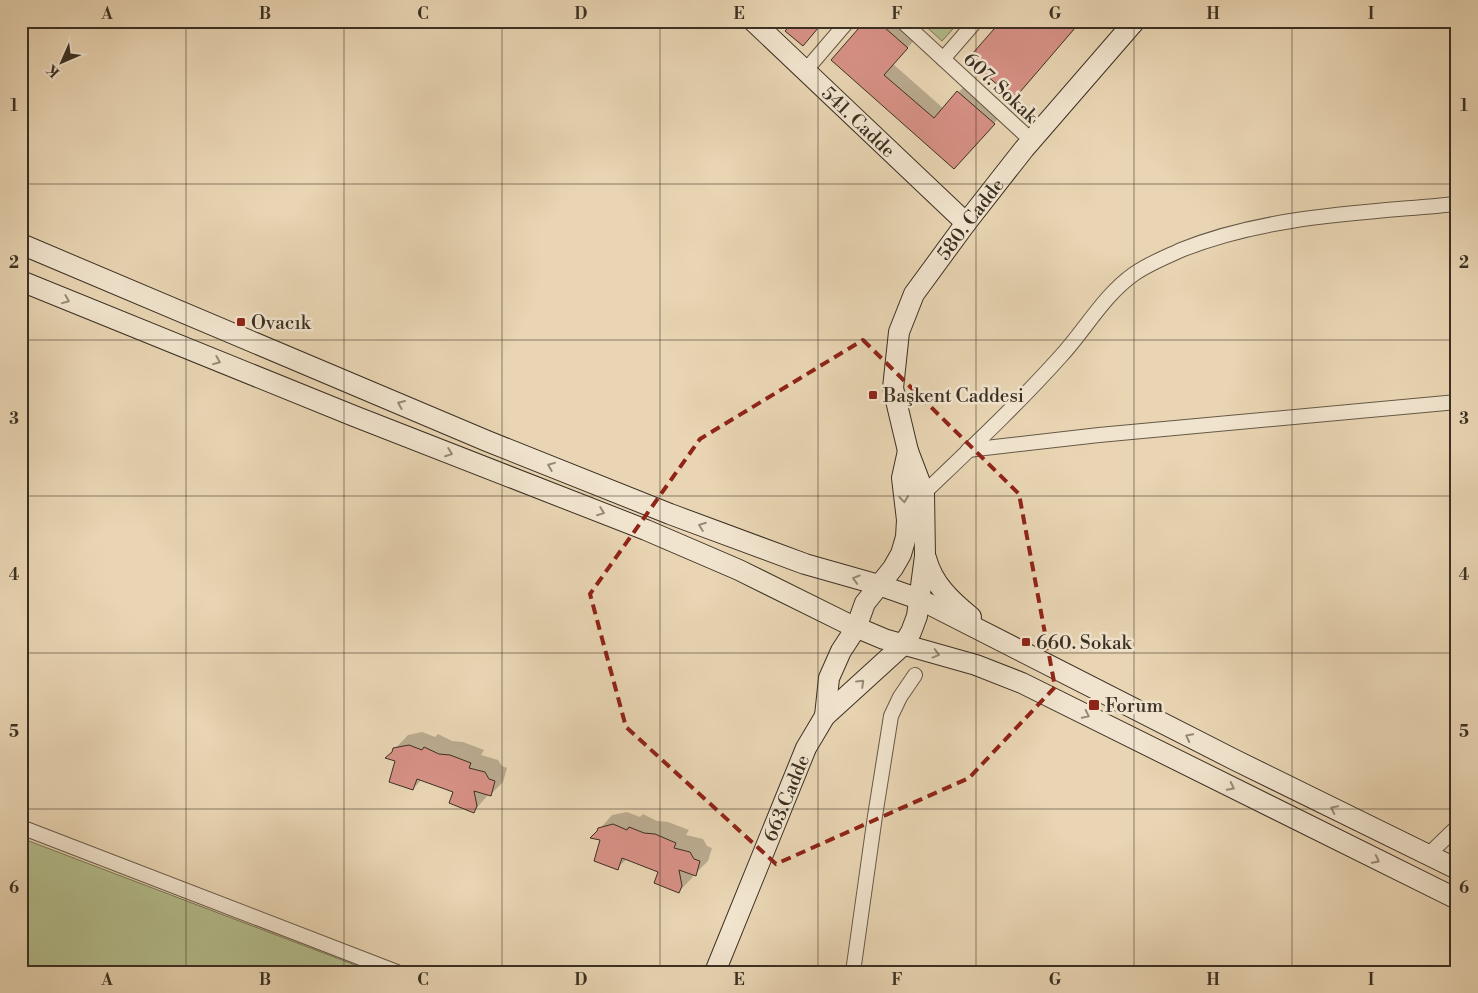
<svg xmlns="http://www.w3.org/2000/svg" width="1478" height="993" font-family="'Libre Bodoni',serif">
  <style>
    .green { fill: #b4be8e; stroke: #787758 }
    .shadow { fill: #0003 }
    .building { fill: #d79186; stroke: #3b3023 }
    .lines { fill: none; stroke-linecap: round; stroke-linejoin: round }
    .street-casing { stroke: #665947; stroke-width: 16 }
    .secondary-casing { stroke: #3b3023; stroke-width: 22 }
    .street { stroke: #f1e4ce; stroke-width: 14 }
    .secondary { stroke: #f1e4ce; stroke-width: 20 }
    .oneway { stroke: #968a78 }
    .marked { fill: none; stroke: #8f2418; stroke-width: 4; stroke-dasharray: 10 6; stroke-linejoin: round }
    .grid { fill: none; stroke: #3b3023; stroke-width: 1; stroke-opacity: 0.55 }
    .poi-dot { fill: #8f2418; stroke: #f1e4ce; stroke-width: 2 }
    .labels { text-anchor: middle; stroke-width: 5; stroke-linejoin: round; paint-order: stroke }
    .street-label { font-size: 19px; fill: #3b3023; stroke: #f1e4ce }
    .poi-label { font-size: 19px; fill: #3b3023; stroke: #f1e4ce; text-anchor: start }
    .neatline { fill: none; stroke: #3b3023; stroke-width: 2 }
    .grid-label { font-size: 16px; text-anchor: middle; font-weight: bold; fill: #3b3023 }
  </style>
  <rect width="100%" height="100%" fill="#e9d5b3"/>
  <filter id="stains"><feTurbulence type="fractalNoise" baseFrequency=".004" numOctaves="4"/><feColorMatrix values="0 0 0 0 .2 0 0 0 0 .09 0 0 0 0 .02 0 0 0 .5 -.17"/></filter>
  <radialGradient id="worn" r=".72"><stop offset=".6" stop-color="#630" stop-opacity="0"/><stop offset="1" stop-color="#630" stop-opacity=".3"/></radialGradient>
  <g class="green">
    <path d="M 920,21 L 960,21 L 942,41 Z"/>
    <path d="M 21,838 L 363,968 L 364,972 L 21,972 Z"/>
  </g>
  <g class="shadow">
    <path d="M 782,21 L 824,21 L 803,45 L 790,28 Z"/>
    <path d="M 867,21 L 898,21 L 917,37 L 893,64 L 944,109 L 968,82 L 1003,113 L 963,158 L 833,60 Z"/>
    <path d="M 1004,21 L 1082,21 L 1050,56 Z"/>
    <path d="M 422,732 L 435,737 L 438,734 L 452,741 L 463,742 L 484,750 L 481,755 L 498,760 L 502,766 L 507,768 L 503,782 L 490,795 L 489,794 L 474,811 L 455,791 L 422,779 L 413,789 L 396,760 L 388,756 L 408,735 Z"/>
    <path d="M 627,812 L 640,817 L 643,814 L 657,821 L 668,822 L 689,830 L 686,835 L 703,839 L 707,846 L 712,848 L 708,861 L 695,874 L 694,874 L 692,878 L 679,891 L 660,871 L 627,859 L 617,868 L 598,831 L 612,815 Z"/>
  </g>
  <g class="building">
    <path d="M 794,21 L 824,21 L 803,46 L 785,31 Z"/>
    <path d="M 865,21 L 877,21 L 908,48 L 884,75 L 934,118 L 957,91 L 995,124 L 954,169 L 831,60 Z"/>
    <path d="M 1001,21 L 1081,21 L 1014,99 L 986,75 L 984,77 L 966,61 Z"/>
    <path d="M 409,745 L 422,750 L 424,747 L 439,754 L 450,755 L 471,763 L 469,768 L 485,772 L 489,779 L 495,781 L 491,796 L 474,791 L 477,806 L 474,813 L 449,803 L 453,792 L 417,779 L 413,790 L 389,782 L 395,761 L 385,758 L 392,752 L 393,748 Z"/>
    <path d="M 613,824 L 627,830 L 629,827 L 644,833 L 655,834 L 676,843 L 674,848 L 690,852 L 694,859 L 700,861 L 696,876 L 679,870 L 682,886 L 679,893 L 654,883 L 658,872 L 622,858 L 618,870 L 594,861 L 600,840 L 590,838 L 597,831 L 598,828 Z"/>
  </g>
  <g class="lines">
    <g class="street-casing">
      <g id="street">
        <path d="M 902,21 L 1031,140"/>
        <path d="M 943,59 L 976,21"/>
        <path d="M 806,70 L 848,21"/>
        <path d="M 968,450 L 1099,435 L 1457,402"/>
        <path d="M 924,493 C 971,448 1018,404 1061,356 C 1085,330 1104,295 1134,274 C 1148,264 1166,257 1181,250 C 1268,215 1364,213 1457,204"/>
        <path d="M 21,827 L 397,972"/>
        <path d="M 1428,855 L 1457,827"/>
        <path d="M 853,972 L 875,816 L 891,716 L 900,697 L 915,675"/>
      </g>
    </g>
    <g class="secondary-casing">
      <g id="secondary">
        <path id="s1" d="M 753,21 L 966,223"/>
        <path d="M 21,244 L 487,441 L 670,514 L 805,564 L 879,585 L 919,599 L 1235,760 L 1457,869"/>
        <path d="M 21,281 L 354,416 L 646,530 L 739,570 L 846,623 L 884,639 L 976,665 L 1022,683 L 1457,899"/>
        <path d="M 926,558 C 933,584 950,600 971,617"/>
        <path id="s2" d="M 825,716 L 903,645 L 911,632 L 917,616 L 925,556 L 924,493 L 908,451 L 893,388 L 899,332 L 914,294 L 966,223 L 1024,149 L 1135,21"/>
        <path id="s3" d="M 715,972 L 806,748 L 825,716 L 829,678 L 841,651 L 856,628 L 865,603 L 893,568 L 901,554 L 906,537 L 907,520 L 902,478 L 908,451"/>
      </g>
    </g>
    <use href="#street" class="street"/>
    <use href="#secondary" class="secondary"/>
  </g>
  <defs><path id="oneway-chevron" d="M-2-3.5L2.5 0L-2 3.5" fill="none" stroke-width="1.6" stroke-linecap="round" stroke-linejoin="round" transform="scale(1.25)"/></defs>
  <g class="oneway">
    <use href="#oneway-chevron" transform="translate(66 300) rotate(22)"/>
    <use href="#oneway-chevron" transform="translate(217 361) rotate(22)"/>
    <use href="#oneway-chevron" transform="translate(401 404) rotate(-157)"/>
    <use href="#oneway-chevron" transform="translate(449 453) rotate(21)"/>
    <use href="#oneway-chevron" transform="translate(551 466) rotate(-158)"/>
    <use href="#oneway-chevron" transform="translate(904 499) rotate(84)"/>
    <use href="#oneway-chevron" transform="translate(601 512) rotate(21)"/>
    <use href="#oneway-chevron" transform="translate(702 526) rotate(-160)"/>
    <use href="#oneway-chevron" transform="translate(856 579) rotate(-164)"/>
    <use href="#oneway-chevron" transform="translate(936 654) rotate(15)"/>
    <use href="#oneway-chevron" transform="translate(861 683) rotate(-44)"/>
    <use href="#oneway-chevron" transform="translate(1086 715) rotate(26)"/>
    <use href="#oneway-chevron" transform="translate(1189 737) rotate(-153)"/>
    <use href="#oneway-chevron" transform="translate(1231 787) rotate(27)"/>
    <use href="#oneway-chevron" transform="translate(1334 809) rotate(-154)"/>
    <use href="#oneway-chevron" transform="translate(1376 860) rotate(27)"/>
  </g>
  <path class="marked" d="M 863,340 L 1019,494 L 1055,687 L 969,778 L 776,864 L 626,727 L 590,594 L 700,439 Z"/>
  <path class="grid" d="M 186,21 L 186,972M 344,21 L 344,972M 502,21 L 502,972M 660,21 L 660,972M 818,21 L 818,972M 976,21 L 976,972M 1134,21 L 1134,972M 1292,21 L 1292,972M 21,184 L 1457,184M 21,340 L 1457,340M 21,496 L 1457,496M 21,653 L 1457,653M 21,809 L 1457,809"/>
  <g class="poi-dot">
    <rect x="236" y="317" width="10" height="10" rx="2.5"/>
    <rect x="868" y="390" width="10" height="10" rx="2.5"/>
    <rect x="1021" y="637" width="10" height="10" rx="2.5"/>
    <rect x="1088" y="699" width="12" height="12" rx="2.5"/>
  </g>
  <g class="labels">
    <g class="street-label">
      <text transform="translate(1001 87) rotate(43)" y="7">607. Sokak</text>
      <text dy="7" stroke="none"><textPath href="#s1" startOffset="146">541. Cadde</textPath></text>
      <text dy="7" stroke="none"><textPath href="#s2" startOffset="562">580. Cadde</textPath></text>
      <text dy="7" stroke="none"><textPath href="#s3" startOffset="188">663.Cadde</textPath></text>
    </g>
    <g class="poi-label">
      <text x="251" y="329">Ovacık</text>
      <text x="883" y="402">Başkent Caddesi</text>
      <text x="1036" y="649">660. Sokak</text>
      <text x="1105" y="712">Forum</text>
    </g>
  </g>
  <rect width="1478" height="993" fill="none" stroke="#e9d5b3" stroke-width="55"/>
  <g transform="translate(62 62) rotate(225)" stroke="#f1e4ce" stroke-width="4" paint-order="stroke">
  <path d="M0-4L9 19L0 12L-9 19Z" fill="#3b3023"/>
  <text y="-8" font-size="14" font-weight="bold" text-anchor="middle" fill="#3b3023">K</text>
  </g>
  <rect x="28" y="28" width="1422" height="938" class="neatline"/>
  <g class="grid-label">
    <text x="107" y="19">A</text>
    <text x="265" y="19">B</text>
    <text x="423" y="19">C</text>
    <text x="581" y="19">D</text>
    <text x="739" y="19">E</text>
    <text x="897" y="19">F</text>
    <text x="1055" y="19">G</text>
    <text x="1213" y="19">H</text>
    <text x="1371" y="19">I</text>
    <text x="14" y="111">1</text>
    <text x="1464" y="111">1</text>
    <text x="14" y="268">2</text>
    <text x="1464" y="268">2</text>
    <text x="14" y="424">3</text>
    <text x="1464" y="424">3</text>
    <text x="14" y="580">4</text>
    <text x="1464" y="580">4</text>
    <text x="14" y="737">5</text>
    <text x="1464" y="737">5</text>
    <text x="14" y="893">6</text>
    <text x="1464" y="893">6</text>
    <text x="107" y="985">A</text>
    <text x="265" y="985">B</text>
    <text x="423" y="985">C</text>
    <text x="581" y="985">D</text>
    <text x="739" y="985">E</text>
    <text x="897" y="985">F</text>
    <text x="1055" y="985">G</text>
    <text x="1213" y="985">H</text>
    <text x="1371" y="985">I</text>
  </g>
  <rect width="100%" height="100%" filter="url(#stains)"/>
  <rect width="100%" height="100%" fill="url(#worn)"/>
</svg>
